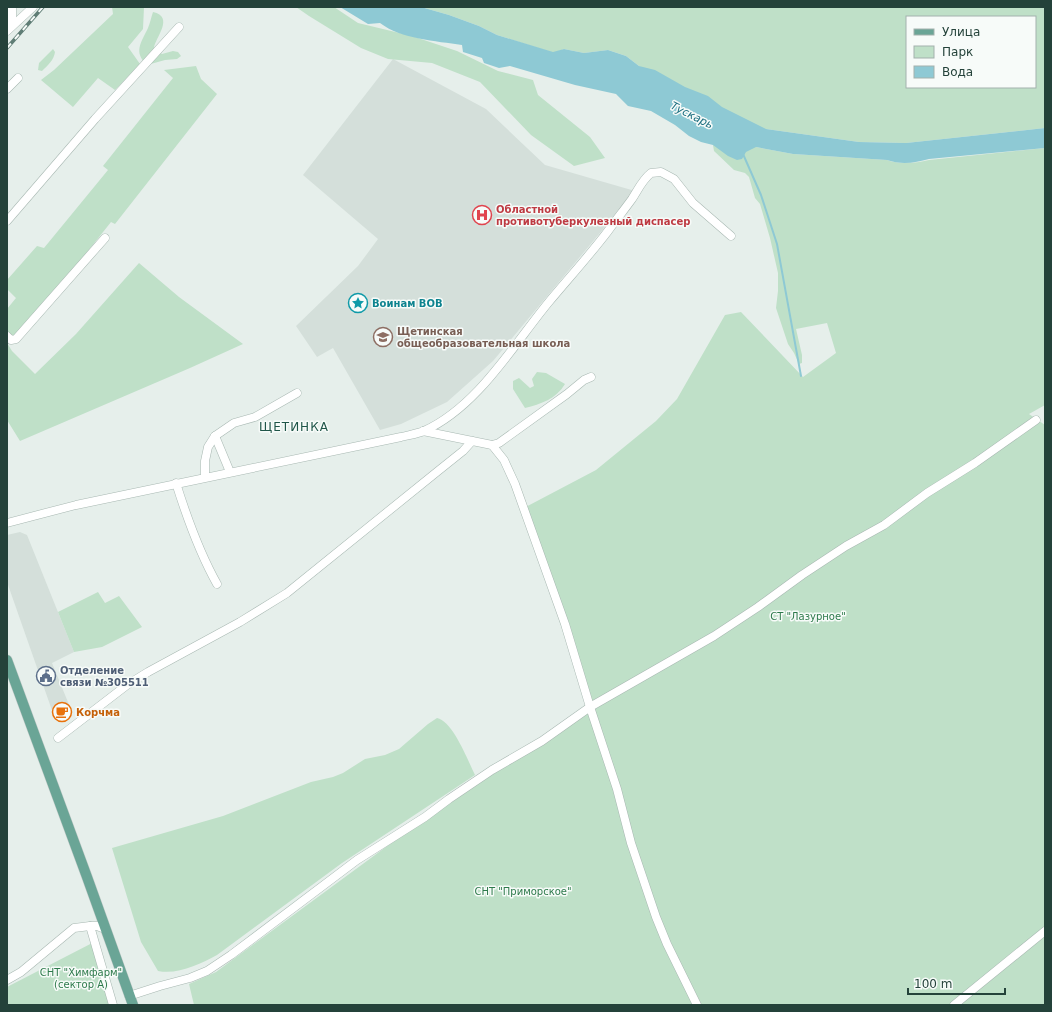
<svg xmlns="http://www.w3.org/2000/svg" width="1052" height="1012" font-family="'DejaVu Sans',sans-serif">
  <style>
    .built { fill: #d4dfda }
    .green { fill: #bfe0c8; fill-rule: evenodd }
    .water { fill: #8ec9d4 }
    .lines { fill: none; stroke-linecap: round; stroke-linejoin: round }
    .stream { stroke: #8ec9d4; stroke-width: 2 }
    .minor-casing { stroke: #a8b8b2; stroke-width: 9 }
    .major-casing { stroke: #c2cac8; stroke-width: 11 }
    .minor { stroke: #fff; stroke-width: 8 }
    .major { stroke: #6aa596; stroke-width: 10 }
    .rail-casing { stroke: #5f7d75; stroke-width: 3.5 }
    .rail { stroke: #f7fbf9; stroke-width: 2; stroke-dasharray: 6; stroke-linecap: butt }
    .labels { text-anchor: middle; stroke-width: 3; stroke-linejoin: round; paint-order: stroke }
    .health-label { font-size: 10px; font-weight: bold; fill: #be3a42; stroke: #f7fbf9; text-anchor: start }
    .culture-label { font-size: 10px; font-weight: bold; fill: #0d838f; stroke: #f7fbf9; text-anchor: start }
    .education-label { font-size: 10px; font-weight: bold; fill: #785e54; stroke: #f7fbf9; text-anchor: start }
    .park-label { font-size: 10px; fill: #2d7a4b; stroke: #f7fbf9 }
    .service-label { font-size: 10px; font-weight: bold; fill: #4e5e75; stroke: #f7fbf9; text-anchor: start }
    .food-label { font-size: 10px; font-weight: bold; fill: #c56008; stroke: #f7fbf9; text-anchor: start }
    .water-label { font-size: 11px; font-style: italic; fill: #1c6f80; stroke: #f7fbf9 }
    .quarter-label { font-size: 12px; letter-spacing: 1px; fill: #1f5548; stroke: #f7fbf9 }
  </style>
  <rect width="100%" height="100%" fill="#e6efeb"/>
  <g class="built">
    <path d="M 393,59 L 486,109 L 545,165 L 635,191 L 493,361 L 447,402 L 401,424 L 380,430 L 333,348 L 317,357 L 296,326 L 358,266 L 378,239 L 303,175 Z"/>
    <path d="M 20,532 L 27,535 L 74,652 L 52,663 L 72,712 L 55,719 L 7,582 L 7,535 Z"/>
  </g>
  <g class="green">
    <path d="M 112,7 L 144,7 L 143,29 L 128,47 L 140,64 L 115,90 L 98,78 L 73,107 L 41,80 L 54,70 L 113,14 Z"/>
    <path d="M 296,7 L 334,7 L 358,23 L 412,36 L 457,51 L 498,71 L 533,80 L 538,95 L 590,137 L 605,158 L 574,166 L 531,135 L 480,82 L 432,63 L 388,59 L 361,48 L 309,16 Z"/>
    <path d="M 421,7 L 1045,7 L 1045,128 L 906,143 L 859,142 L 766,129 L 749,131 L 639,66 L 626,56 L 608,50 L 584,53 L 564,49 L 554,53 L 497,35 L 479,26 L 449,15 ZM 907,17 L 1035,17 L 1035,87 L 907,87 Z"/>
    <path d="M 153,12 C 175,17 155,38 154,48 L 162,54 L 173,51 L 178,52 L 181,56 L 177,59 L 165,60 L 147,65 C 133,52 141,43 148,28 C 150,23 151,18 153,12 Z"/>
    <path d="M 53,49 L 55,52 C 54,60 48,65 42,71 L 38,70 L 39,63 Z"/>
    <path d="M 196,66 L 201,79 L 217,94 L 115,224 L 111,222 L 72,271 L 13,337 L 7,333 L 7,309 L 16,298 L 7,289 L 7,280 L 37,246 L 44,248 L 108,170 L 103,166 L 173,78 L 164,70 Z"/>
    <path d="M 713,145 L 756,147 L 793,154 L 887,160 C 901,165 915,163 929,160 L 1045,148 L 1045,405 L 1029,414 L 1045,425 L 1045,1005 L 194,1005 L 189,984 L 216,972 L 390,844 L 499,770 L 589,713 L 540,559 L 520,510 L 596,470 L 656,421 L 677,399 L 725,315 L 741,312 L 803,377 L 836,353 L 827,323 L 796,329 L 802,355 L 802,363 L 799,364 L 794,353 L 788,344 L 776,308 L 778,291 L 778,273 L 770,238 L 760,204 L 755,198 L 749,177 L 745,173 L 734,170 L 714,151 Z"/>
    <path d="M 139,263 L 179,297 L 243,344 L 190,368 L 20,441 L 7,420 L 7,343 L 12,351 L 35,374 L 76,334 Z"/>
    <path d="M 537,372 L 546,373 L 565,384 C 556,399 541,404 525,408 L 513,389 L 513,381 L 519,378 L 530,388 L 534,386 L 532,379 Z"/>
    <path d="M 98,592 L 105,603 L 119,596 L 142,627 L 102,647 L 74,652 L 58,612 Z"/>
    <path d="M 437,718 C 453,721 468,761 475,775 L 342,863 L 217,955 C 200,964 178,975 158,971 L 141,942 L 112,848 L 223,816 L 311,782 L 333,777 L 343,773 L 365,759 L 385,755 L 399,749 L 428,724 Z"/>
    <path d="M 98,940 L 117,1005 L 7,1005 L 7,987 Z"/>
  </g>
  <path class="water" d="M 340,7 L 421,7 L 449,15 L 479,26 L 497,35 L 553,52 L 564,49 L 584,53 L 608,50 L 626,56 L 639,66 L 655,70 L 685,87 L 708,96 L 722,107 L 766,129 L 859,142 L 906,143 L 1045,128 L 1045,148 L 929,159 C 915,163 901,165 887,160 L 793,154 L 756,147 L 746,152 L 742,159 L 737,160 L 728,156 L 713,145 L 701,142 L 689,136 L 675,125 L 651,111 L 628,106 L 616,94 L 575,85 L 510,66 L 499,68 L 484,63 L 482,58 L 463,52 L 462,45 C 436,41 401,39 380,23 L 368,24 Z"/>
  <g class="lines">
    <path class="stream" d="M 743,154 L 761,195 L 777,244 L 801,376"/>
    <g class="minor-casing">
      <g id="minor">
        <path d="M 12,7 L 12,25"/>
        <path d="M 7,31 L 33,7"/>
        <path d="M 7,89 L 18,78"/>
        <path d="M 7,221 L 95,119 L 179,27"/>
        <path d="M 7,336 L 11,340 L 16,339 L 105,238"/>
        <path d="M 423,431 L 492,445 L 504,460 L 515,484 L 565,624 L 590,707 L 617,789 L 631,843 L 656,917 L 667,944 L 697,1005"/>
        <path d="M 215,436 L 230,472"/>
        <path d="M 492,445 L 499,443 L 567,394 L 584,380 L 591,377"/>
        <path d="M 205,477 L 205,461 L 208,447 L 215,436 L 234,423 L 255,417 L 297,393"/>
        <path d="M 176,483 C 187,518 199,552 217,584"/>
        <path d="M 7,523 L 76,505 L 401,437 C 408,435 417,434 424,431 C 477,407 512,347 548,303 C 568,279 589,256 608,231 C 616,220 624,210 632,199 C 638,190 642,180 651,173 L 661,172 L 674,179 L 693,203 L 731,236"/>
        <path d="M 58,738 L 127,685 L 148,672 L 240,622 L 287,593 L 438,471 L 463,451 L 472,441"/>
        <path d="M 90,926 L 113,1005"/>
        <path d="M 7,980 L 21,972 L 74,928 L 90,926 L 97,926 L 105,929"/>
        <path d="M 129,996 L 160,986 L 190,978 L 207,971 L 231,955 L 357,860 L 425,817 L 449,799 L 492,770 L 542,741 L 590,707 L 714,636 L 758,607 L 802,575 L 846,546 L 884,525 L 927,493 L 975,463 L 1036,420"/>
        <path d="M 954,1005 L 1045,931"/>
      </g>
    </g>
    <g class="major-casing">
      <path id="major" d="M 7,660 L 87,877 L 133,1005"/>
    </g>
    <use href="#minor" class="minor"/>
    <use href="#major" class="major"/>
    <g class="rail-casing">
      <path id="rail" d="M 7,48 L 43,7"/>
    </g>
    <use href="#rail" class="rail"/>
  </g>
  <defs>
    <g id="hospital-ring" transform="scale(1)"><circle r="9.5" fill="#f7fbf9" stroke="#e0444e" stroke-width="1.5"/><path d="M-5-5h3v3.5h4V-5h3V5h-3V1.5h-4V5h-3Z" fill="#e0444e"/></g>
    <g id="sight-ring" transform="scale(1)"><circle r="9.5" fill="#f7fbf9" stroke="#0f9aa8" stroke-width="1.5"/><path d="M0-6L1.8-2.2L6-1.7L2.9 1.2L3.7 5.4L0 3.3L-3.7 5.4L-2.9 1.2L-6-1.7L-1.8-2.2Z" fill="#0f9aa8"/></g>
    <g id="school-ring" transform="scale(1)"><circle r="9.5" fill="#f7fbf9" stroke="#8d6e63" stroke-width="1.5"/><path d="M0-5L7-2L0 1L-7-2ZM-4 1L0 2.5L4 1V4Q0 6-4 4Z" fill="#8d6e63"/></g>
    <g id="civic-ring" transform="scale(1)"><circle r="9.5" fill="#f7fbf9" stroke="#5c6f8a" stroke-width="1.5"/><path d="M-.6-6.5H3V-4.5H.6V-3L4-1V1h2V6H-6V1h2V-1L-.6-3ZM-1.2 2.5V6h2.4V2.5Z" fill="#5c6f8a"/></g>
    <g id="cafe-ring" transform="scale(1)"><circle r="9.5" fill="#f7fbf9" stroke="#e8710a" stroke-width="1.5"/><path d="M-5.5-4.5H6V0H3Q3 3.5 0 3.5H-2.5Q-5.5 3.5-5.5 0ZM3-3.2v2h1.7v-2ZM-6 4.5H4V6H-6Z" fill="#e8710a"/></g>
  </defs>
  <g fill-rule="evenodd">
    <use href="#hospital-ring" x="482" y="215"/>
    <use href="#sight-ring" x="358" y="303"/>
    <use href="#school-ring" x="383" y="337"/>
    <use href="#civic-ring" x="46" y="676"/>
    <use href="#cafe-ring" x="62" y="712"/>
  </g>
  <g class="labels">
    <g class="health-label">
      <text x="496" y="213">Областной<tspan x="496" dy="12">противотуберкулезный диспасер</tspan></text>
    </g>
    <g class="culture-label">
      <text x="372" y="307">Воинам ВОВ</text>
    </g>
    <g class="education-label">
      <text x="397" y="335">Щетинская<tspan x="397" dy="12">общеобразовательная школа</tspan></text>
    </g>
    <g class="park-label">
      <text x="808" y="620">СТ "Лазурное"</text>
      <text x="523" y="895">СНТ "Приморское"</text>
      <text x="81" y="976">СНТ "Химфарм"<tspan x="81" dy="12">(сектор А)</tspan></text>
    </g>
    <g class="service-label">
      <text x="60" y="674">Отделение<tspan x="60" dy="12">связи №305511</tspan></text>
    </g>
    <g class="food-label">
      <text x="76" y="716">Корчма</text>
    </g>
    <g class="water-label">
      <text transform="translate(692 115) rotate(27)" y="4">Тускарь</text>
    </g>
    <g class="quarter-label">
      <text x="294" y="431">ЩЕТИНКА</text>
    </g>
  </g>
  <rect width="1052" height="1012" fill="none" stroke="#24423a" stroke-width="16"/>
  <rect x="906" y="16" width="130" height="72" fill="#f7fbf9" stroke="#a3b1ad"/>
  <rect x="914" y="29" width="20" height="6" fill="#6aa596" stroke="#a3b1ad"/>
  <text x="942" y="36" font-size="12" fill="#24423a">Улица</text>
  <rect x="914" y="46" width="20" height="12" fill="#bfe0c8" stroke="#a3b1ad"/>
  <text x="942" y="56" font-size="12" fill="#24423a">Парк</text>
  <rect x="914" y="66" width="20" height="12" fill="#8ec9d4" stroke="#a3b1ad"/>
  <text x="942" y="76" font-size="12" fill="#24423a">Вода</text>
  <path d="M908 988v6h97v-6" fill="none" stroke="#24423a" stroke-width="2"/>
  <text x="914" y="988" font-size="12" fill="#24423a" stroke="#f7fbf9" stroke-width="3" paint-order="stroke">100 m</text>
</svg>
